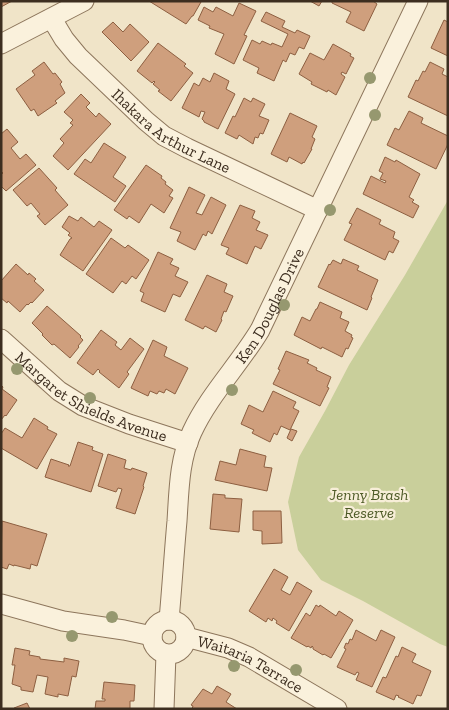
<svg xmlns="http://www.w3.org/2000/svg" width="449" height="710" font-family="'Zilla Slab',serif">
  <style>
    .green { fill: #c9cf9b }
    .building { fill: #cf9f7d; stroke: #8d5f41 }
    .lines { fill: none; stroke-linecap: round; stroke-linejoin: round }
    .street-casing { stroke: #8d765c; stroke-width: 21 }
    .street { stroke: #faf1dc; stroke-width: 19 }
    .tree { fill: #96986f }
    .labels { text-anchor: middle; stroke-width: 4.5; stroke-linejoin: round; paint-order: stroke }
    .street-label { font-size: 16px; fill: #3d2e20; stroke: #f7eed8 }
    .park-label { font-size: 16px; font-style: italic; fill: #4d5a26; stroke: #f7eed8 }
  </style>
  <rect width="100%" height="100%" fill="#f0e4c8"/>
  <path class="green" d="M 448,200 L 448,647 L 440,644 L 363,601 L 321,580 L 298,550 L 288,502 L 299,457 L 325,411 L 349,365 L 405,275 Z"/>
  <g class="building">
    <path d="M 1,1 L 12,1 L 1,7 Z"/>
    <path d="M 149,1 L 199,1 L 201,2 L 193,16 L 192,16 L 186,24 Z"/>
    <path d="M 310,1 L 322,1 L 319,6 Z"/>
    <path d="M 332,1 L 373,1 L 377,4 L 364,31 L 346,22 L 351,12 L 332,3 Z"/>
    <path d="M 239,3 L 256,11 L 244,35 L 247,36 L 234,64 L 215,54 L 224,34 L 209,28 L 210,26 L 198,20 L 204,7 L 213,12 L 216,7 L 233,16 Z"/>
    <path d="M 266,12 L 285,21 L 282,27 L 295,33 L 297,30 L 310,36 L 304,49 L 299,47 L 295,55 L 290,53 L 286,62 L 283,60 L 274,81 L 257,73 L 259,68 L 243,60 L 252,40 L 260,44 L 262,41 L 271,45 L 272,43 L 282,47 L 288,34 L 261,21 Z"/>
    <path d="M 444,20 L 448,22 L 448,56 L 431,48 Z"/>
    <path d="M 113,22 L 123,32 L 130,24 L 149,42 L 131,61 L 102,32 Z"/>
    <path d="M 158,43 L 186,64 L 184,66 L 193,73 L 171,101 L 158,91 L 160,90 L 153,84 L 155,82 L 154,81 L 152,83 L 137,71 Z"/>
    <path d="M 333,44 L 351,54 L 350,56 L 354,58 L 346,74 L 342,72 L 341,74 L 345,77 L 336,95 L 328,90 L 327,92 L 311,84 L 312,82 L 299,74 L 310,53 L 324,60 Z"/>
    <path d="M 44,62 L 53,74 L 55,73 L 62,82 L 60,84 L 65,93 L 55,101 L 57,103 L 38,116 L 34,109 L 31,111 L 16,89 L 35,75 L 32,71 Z"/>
    <path d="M 430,62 L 444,69 L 442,74 L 448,77 L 448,116 L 408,97 L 416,80 L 418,81 L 423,71 L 425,72 Z"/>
    <path d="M 214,73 L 229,81 L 226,89 L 235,94 L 218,129 L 204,122 L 204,121 L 202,119 L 205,112 L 201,111 L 199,117 L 182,108 L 194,83 L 199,86 L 203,78 L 210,82 Z"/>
    <path d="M 81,94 L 90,103 L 86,107 L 96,117 L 99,113 L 111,124 L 68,170 L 53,156 L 64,143 L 60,139 L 73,125 L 70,123 L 73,120 L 64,112 Z"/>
    <path d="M 244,98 L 251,102 L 253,98 L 265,104 L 259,116 L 269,120 L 263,134 L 260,133 L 258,138 L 255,137 L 253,144 L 239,135 L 237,139 L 225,133 L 233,116 L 235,117 Z"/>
    <path d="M 409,111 L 423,118 L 421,123 L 448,136 L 448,144 L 436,169 L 387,145 L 395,128 L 399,130 Z"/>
    <path d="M 290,113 L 317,126 L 312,137 L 315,139 L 311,149 L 312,149 L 304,163 L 303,162 L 302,164 L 289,157 L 287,162 L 271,154 Z"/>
    <path d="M 7,129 L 18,142 L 11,148 L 20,159 L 26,154 L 36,165 L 6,191 L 1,186 L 1,175 L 3,173 L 1,171 L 1,134 Z"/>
    <path d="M 104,143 L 126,157 L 113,177 L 126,186 L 115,202 L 74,174 L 85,159 L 91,163 Z"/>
    <path d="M 385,157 L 395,162 L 396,160 L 420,174 L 409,197 L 414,200 L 412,202 L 419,206 L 413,218 L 363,194 L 371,176 L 385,183 L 386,181 L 380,179 L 383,173 L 379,171 Z"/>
    <path d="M 146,165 L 162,176 L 161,178 L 166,182 L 165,184 L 173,190 L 169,196 L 173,198 L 164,213 L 151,204 L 139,223 L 129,216 L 127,219 L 114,210 Z"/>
    <path d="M 39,168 L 57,188 L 55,190 L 68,205 L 45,225 L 37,216 L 40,214 L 31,203 L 27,206 L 13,190 Z"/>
    <path d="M 189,187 L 205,195 L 196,213 L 202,215 L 211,197 L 226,205 L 212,234 L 208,231 L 206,236 L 203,234 L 195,250 L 177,241 L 181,232 L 170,228 Z"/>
    <path d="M 240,205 L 255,211 L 252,218 L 260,222 L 256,230 L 268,235 L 261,249 L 255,246 L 247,264 L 226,254 L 229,248 L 221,245 Z"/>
    <path d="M 357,208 L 381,220 L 379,224 L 395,232 L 393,238 L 399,241 L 393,253 L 389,251 L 385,260 L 344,240 L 352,224 L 349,223 Z"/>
    <path d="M 69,216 L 78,221 L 81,217 L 94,227 L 99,221 L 112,230 L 83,271 L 60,255 L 70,239 L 72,238 L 68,235 L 70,233 L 62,227 Z"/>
    <path d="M 111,238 L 125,248 L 128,245 L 149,260 L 136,279 L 132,276 L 126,284 L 122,281 L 113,293 L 86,274 Z"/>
    <path d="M 158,252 L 173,259 L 170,264 L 179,268 L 175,276 L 188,282 L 180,297 L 173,294 L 165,312 L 141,301 L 144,293 L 140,291 Z"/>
    <path d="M 343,259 L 359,266 L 357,270 L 378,280 L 371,297 L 372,298 L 367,310 L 318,287 L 329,264 L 330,265 L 333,260 L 341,264 Z"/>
    <path d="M 16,264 L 28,275 L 29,273 L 36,279 L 34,281 L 44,290 L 32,303 L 31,302 L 28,305 L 27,304 L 20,312 L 8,301 L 7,303 L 1,298 L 1,281 Z"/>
    <path d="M 207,275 L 227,284 L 224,292 L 233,296 L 226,312 L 224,311 L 221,319 L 222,320 L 216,332 L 205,326 L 203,329 L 185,320 Z"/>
    <path d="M 320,302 L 342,312 L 340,318 L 349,322 L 345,331 L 352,335 L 351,337 L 353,338 L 348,349 L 346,348 L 342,357 L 322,347 L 321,349 L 294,335 L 302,317 L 310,321 L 316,309 L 317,309 Z"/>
    <path d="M 47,306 L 81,336 L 80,337 L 83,340 L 78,346 L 79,347 L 70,358 L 54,344 L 52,345 L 42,335 L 43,334 L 32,323 Z"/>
    <path d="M 101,330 L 117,342 L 115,345 L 121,350 L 130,338 L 144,349 L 127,372 L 129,374 L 119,388 L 99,372 L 100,371 L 98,369 L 93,375 L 77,363 Z"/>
    <path d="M 153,340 L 167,347 L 164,356 L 188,368 L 175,394 L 166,389 L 164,393 L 159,391 L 157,394 L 150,391 L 148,396 L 131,388 Z"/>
    <path d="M 286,351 L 309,360 L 307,363 L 317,368 L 316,370 L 331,377 L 327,387 L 329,388 L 320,406 L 273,384 L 280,370 L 278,369 Z"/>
    <path d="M 1,385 L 3,387 L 2,389 L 17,400 L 6,416 L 5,415 L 1,420 Z"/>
    <path d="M 273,391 L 296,402 L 293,408 L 299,411 L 290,430 L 281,426 L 277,435 L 274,433 L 270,442 L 252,433 L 254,430 L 241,424 L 249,405 L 263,412 Z"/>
    <path d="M 34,418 L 48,427 L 47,429 L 57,434 L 37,469 L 1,448 L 1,434 L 5,428 L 22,438 Z"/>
    <path d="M 291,429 L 297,431 L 292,441 L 287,438 Z"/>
    <path d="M 78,442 L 93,447 L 92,450 L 103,454 L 91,492 L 45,477 L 51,459 L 69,465 L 68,466 L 70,466 Z"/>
    <path d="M 240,449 L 266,456 L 264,467 L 272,468 L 267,491 L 215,480 L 220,461 L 236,465 Z"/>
    <path d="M 108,454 L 126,460 L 124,468 L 131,470 L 132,468 L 147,473 L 143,486 L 144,487 L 135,514 L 116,508 L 122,489 L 118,488 L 116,492 L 98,486 Z"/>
    <path d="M 213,494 L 225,495 L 225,498 L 242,499 L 239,532 L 210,529 Z"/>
    <path d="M 253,511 L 281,511 L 282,543 L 262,544 L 262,531 L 253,530 Z"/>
    <path d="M 2,521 L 47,534 L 37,566 L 31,564 L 30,569 L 14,565 L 14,566 L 9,564 L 7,569 L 1,567 Z"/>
    <path d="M 274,569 L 288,577 L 281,590 L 290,595 L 297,582 L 312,591 L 289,631 L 276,623 L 277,621 L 273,618 L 272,621 L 268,618 L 266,622 L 249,611 Z"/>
    <path d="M 316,605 L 319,607 L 320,605 L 336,616 L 339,611 L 353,620 L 331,658 L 324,654 L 323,655 L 313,649 L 313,647 L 312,646 L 311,648 L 308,646 L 307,647 L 291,638 L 306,613 L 310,616 Z"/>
    <path d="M 356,630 L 376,641 L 381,630 L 395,637 L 372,687 L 356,680 L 359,673 L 357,672 L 355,675 L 337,667 L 346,649 L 344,648 L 346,643 L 348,644 L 350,639 L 352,640 Z"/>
    <path d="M 402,647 L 416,654 L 412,662 L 431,671 L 421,696 L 417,695 L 413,704 L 398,697 L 399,696 L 396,695 L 394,700 L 376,692 L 383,677 L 386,678 L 396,656 L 398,657 Z"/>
    <path d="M 15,648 L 30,651 L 29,655 L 40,657 L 40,659 L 64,662 L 64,658 L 79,661 L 76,677 L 72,676 L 68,696 L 58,694 L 58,697 L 45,694 L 48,677 L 37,675 L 33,692 L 21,690 L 21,687 L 12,684 L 15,665 L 12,665 Z"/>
    <path d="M 104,682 L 135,685 L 134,701 L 130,701 L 130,709 L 95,709 L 96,701 L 105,701 L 105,699 L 102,699 Z"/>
    <path d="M 217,686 L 231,694 L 226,702 L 237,709 L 192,709 L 193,706 L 191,705 L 203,689 L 212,694 Z"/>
    <path d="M 27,703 L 30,709 L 14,709 L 14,708 Z"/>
  </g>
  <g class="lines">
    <g class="street-casing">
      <g id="street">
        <path id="s1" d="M 52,19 L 64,39 L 78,56 L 146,121 L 164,136 L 187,148 L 318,210"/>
        <path d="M 1,44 L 84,1"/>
        <path id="s2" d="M 1,339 L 59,391 L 83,406 L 129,424 L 188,443"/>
        <path d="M 1,604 L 63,621 L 124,630 L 152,636"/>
        <path id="s3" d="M 169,620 C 172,587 174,554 177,521 C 179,491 179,460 192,432 C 209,395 239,365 260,330 L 418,1"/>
        <circle cx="169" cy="637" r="17"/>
        <path id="s4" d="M 186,637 L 228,648 L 249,657 L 337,709"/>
        <path d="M 164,709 L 166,654"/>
      </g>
    </g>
    <use href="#street" class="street"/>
  </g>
  <g class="tree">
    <circle cx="370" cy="78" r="6"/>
    <circle cx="375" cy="115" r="6"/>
    <circle cx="330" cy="210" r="6"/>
    <circle cx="284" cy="305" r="6"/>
    <circle cx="17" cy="369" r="6"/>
    <circle cx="232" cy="390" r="6"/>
    <circle cx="90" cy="398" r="6"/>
    <circle cx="112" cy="617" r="6"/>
    <circle cx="72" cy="636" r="6"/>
    <circle cx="234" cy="666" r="6"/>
    <circle cx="296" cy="670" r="6"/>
  </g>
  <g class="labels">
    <g class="street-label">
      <text dy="6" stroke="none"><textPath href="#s1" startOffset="166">Ihakara Arthur Lane</textPath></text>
      <text dy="6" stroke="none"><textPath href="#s3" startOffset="339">Ken Douglas Drive</textPath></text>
      <text dy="6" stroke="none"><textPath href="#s2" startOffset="109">Margaret Shields Avenue</textPath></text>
      <text dy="6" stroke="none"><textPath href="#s4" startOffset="70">Waitaria Terrace</textPath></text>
    </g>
    <g class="park-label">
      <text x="369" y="500">Jenny Brash<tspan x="369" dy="18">Reserve</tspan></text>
    </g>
  </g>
  <rect width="449" height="710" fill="none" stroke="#3d2e20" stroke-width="5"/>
</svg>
